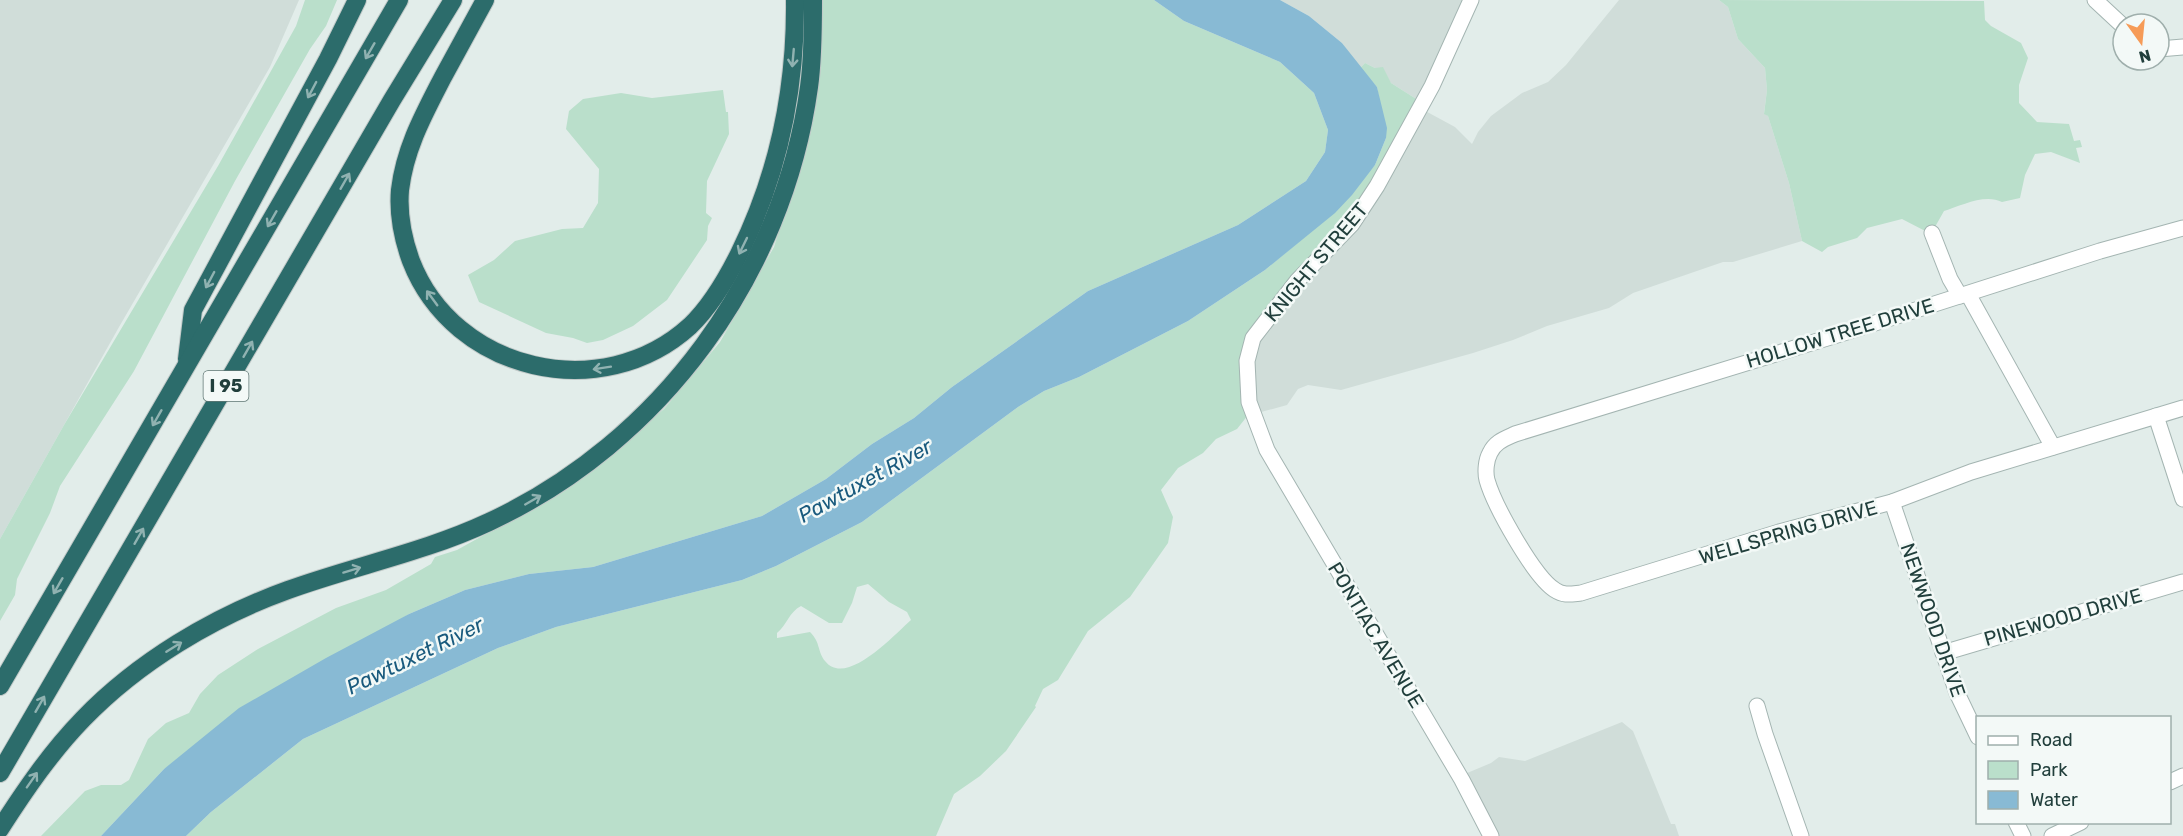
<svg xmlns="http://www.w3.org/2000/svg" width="2183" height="836" font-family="Rubik,sans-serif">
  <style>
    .built { fill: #d0ddd9 }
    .green { fill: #badfcb; fill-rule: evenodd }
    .water { fill: #88bad4 }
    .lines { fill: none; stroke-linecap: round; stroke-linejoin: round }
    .minor-casing { stroke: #a4b5b2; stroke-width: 17 }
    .highway-casing { stroke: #c1c9c8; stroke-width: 20 }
    .minor { stroke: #fff; stroke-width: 15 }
    .highway { stroke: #2c6c6b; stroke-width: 18 }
    .oneway { stroke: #90b2b1 }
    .labels { text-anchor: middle; stroke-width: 5; stroke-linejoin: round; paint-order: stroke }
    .shield { fill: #f3f9f7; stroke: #607774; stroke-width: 1.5 }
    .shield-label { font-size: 18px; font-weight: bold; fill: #213f3c }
    .street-label { font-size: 20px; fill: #213f3c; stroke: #f3f9f7 }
    .water-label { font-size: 21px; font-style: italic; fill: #195a7d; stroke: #f3f9f7 }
  </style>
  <rect width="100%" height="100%" fill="#e2edea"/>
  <g class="built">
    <path d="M 0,0 L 299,0 L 270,67 L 119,327 L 0,539 Z"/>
    <path d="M 1280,0 L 1470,0 L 1421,102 L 1391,83 L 1375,68 L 1365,63 L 1360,68 L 1342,43 L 1309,16 Z"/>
    <path d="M 1619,0 L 1719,0 L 1728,7 L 1738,39 L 1765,68 L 1767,90 L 1764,113 L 1768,116 L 1789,183 L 1802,241 L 1733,262 L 1723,262 L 1633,293 L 1609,308 L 1547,326 L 1513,340 L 1473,353 L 1341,390 L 1308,385 L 1298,389 L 1287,405 L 1254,414 L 1248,356 L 1418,107 L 1455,127 L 1472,144 L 1478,132 L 1491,116 L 1522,93 L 1548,82 L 1566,65 Z"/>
    <path d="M 1622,722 L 1633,731 L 1671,824 L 1675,824 L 1679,836 L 1491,836 L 1460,776 L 1491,763 L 1499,757 L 1525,761 Z"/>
  </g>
  <g class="green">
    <path d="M 305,0 L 337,0 L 326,26 L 310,49 L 235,181 L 134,371 L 60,486 L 50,513 L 17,579 L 15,595 L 0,621 L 0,539 L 64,425 L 218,166 L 296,26 Z"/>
    <path d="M 820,0 L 1154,0 L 1184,21 L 1280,62 L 1314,93 L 1328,130 L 1325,152 L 1306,181 L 1238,225 L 1088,291 L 952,387 L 914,418 L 872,444 L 826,479 L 762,516 L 593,567 L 529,574 L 465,590 L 409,614 L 164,769 L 101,836 L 41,836 L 85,791 L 101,785 L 121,785 L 129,780 L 148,739 L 166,723 L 189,713 L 200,694 L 218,675 L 258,649 L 336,608 L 386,590 L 431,564 L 435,557 L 457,550 L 561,492 L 664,409 L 720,342 L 774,247 L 815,109 L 821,53 Z"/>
    <path d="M 1719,0 L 1984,1 L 1985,20 L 1991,26 L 2021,43 L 2028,58 L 2019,85 L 2019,103 L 2037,122 L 2069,124 L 2074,141 L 2080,140 L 2082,147 L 2076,148 L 2080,163 L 2051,152 L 2035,154 L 2025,175 L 2020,198 L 2002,202 C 1985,193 1960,206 1944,211 L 1931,234 L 1902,219 L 1867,228 L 1857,238 L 1828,247 L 1822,252 L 1802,241 L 1789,183 L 1768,116 L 1764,114 L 1767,90 L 1765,68 L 1738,39 L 1728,7 Z"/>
    <path d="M 1365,63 L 1375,68 L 1383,67 L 1391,83 L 1421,102 L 1372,192 L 1253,342 L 1252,410 L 1237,429 L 1216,439 L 1203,453 L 1178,468 L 1161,490 L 1173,517 L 1168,543 L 1130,597 L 1088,631 L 1058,680 L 1043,689 L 1035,706 L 1036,707 L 1006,751 L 980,776 L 954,794 L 936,836 L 186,836 L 211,812 L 303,739 L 498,648 L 556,627 L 742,580 L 776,566 L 862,522 L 1018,407 L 1044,391 L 1079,377 L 1188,321 L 1265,270 L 1314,229 L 1375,165 L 1386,138 L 1377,87 L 1360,68 ZM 868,584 L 889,602 L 907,612 L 911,620 C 894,635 846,688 825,661 C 817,651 821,643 810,632 L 777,638 L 777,633 C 787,625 789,612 801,606 L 829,623 L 842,623 L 852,603 L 857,587 Z"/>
    <path d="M 723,90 L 726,112 L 728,112 L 729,134 L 707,181 L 706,213 L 712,218 L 708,226 L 707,240 L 667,300 L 633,326 L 603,340 L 587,343 L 573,338 L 546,333 L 479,302 L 468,275 L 494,260 L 515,241 L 562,229 L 583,228 L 598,203 L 599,169 L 566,129 L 569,111 L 583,99 L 621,93 L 652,98 Z"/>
  </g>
  <path class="water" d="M 1154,0 L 1280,0 L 1309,16 L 1342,43 L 1377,87 L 1387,128 L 1386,138 L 1375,165 L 1352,195 L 1335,213 L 1265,270 L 1188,321 L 1079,377 L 1044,391 L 1018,407 L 862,522 L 776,566 L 742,580 L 556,627 L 498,648 L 303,739 L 211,812 L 186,836 L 101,836 L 164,769 L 239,708 L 326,658 L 409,614 L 465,590 L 529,574 L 593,567 L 762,516 L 826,479 L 872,444 L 914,418 L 952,387 L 1088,291 L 1238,225 L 1306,181 L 1325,152 L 1328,130 L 1314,93 L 1280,62 L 1184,21 Z"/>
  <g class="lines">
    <g class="minor-casing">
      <g id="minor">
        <path d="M 1471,0 L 1432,86 L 1377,186 L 1352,224 L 1297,281 L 1253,338 L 1247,361 L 1249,402 L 1267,450 L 1462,780 L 1491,836"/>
        <path d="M 2095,0 L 2123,26"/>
        <path d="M 2159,49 L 2183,47"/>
        <path d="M 2183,228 L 2100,251 L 1847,332 L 1515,434 C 1504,439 1495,442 1490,453 C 1486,460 1485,472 1487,480 C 1494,505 1534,577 1555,590 C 1564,596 1571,594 1581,593 L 1779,532 L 1892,502 L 1971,472 L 2183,408"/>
        <path d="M 1932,233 L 1950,279 L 1960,296"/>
        <path d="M 1968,294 L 2053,447"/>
        <path d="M 2156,416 L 2183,499"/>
        <path d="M 1892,502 L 1957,693 L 1978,737"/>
        <path d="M 1943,653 L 2183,582"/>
        <path d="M 1757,706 L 1765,734 L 1801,836"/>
        <path d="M 2170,782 L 2183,776"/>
        <path d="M 2016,822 L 2023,836"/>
        <path d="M 2052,836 L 2081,822"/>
      </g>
    </g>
    <g class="highway-casing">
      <g id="highway">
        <path d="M 485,0 C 471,26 457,51 443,77 C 424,114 405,148 400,190 C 398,214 403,239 411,261 C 454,372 602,406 690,326 C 711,306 726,280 739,254 C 778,175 796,88 795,0"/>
        <path d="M 187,359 L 193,310 L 328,59 L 357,0"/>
        <path d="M 0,686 L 399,0"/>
        <path d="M 0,773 L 392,100 L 453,0"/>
        <path d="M 0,829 C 25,790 51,752 83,719 C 138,662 213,617 288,590 C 354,566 425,552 489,522 C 661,442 783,275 809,87 C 813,59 813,29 813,0"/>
      </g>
    </g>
    <use href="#minor" class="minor"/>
    <use href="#highway" class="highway"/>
  </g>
  <defs><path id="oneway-shaft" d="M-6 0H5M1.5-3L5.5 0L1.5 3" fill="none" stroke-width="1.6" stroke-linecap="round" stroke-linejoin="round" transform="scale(1.5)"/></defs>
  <g class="oneway">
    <use href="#oneway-shaft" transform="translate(370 51) rotate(120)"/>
    <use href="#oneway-shaft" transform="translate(793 58) rotate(95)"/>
    <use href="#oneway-shaft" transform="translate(312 90) rotate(118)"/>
    <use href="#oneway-shaft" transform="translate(345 181) rotate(-60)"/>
    <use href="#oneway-shaft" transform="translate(272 219) rotate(120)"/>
    <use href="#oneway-shaft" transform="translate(743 246) rotate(116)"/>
    <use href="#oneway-shaft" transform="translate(210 280) rotate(118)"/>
    <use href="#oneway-shaft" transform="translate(432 298) rotate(-126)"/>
    <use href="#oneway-shaft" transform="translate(248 349) rotate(-60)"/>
    <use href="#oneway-shaft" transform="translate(602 368) rotate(171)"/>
    <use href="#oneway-shaft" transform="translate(157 418) rotate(120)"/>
    <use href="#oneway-shaft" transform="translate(533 500) rotate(-30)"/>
    <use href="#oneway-shaft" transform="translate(139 536) rotate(-60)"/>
    <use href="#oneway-shaft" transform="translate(352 570) rotate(-17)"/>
    <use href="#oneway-shaft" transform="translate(58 586) rotate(120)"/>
    <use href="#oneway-shaft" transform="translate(174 647) rotate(-32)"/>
    <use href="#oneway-shaft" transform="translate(40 704) rotate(-60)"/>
    <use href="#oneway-shaft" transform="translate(32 780) rotate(-55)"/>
  </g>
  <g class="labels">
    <rect class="shield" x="203.5" y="371" width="45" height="30" rx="4.5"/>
    <g class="shield-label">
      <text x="226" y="392">I 95</text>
    </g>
    <g class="street-label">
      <text transform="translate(1316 262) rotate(-50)" y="7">KNIGHT STREET</text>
      <text transform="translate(1840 333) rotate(-17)" y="7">HOLLOW TREE DRIVE</text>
      <text transform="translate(1788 532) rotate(-16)" y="7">WELLSPRING DRIVE</text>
      <text transform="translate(2063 617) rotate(-16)" y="7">PINEWOOD DRIVE</text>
      <text transform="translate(1933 620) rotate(71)" y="7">NEWWOOD DRIVE</text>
      <text transform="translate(1376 635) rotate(59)" y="7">PONTIAC AVENUE</text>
    </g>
    <g class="water-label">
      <text transform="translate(865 481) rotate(-29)" y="7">Pawtuxet River</text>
      <text transform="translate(415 656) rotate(-26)" y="7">Pawtuxet River</text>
    </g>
  </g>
  <rect x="1976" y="716" width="195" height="108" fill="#f3f9f7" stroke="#9fafac" stroke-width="1.5"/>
  <rect x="1988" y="736" width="30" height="9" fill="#ffffff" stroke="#9fafac" stroke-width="1.5"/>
  <text x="2030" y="746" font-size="18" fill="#213f3c">Road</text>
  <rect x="1988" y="761" width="30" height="18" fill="#badfcb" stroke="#9fafac" stroke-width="1.5"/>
  <text x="2030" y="776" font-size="18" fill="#213f3c">Park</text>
  <rect x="1988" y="791" width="30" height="18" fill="#88bad4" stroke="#9fafac" stroke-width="1.5"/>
  <text x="2030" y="806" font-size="18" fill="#213f3c">Water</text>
  <g transform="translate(2141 42) rotate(165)"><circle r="28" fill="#f3f9f7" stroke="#9fafac" stroke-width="1.5"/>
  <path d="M0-4.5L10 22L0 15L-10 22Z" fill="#f69b57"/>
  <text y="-9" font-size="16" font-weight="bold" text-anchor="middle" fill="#213f3c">N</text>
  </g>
</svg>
